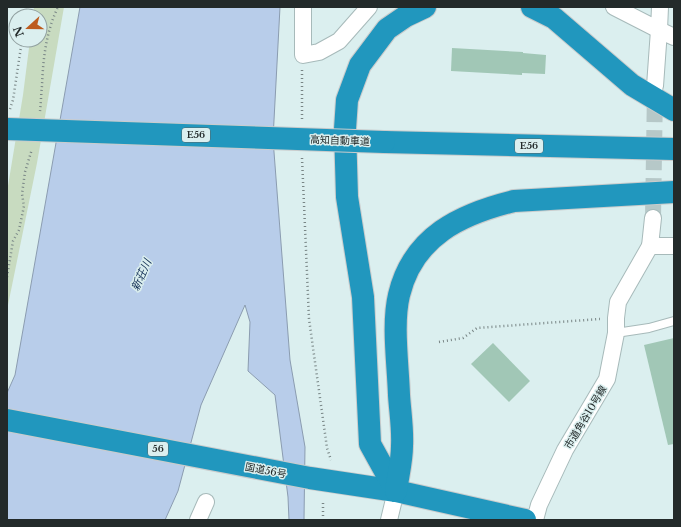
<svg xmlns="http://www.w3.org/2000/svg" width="681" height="527" font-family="'Libre Baskerville','Noto Sans JP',serif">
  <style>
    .green { fill: #c8dbc0 }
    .water { fill: #b8cdea; stroke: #8b9cb0 }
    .building { fill: #a1c7b6 }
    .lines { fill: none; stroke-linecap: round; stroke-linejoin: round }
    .street-tunnel { stroke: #b6c8c8; stroke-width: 16; stroke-dasharray: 16 8; stroke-linecap: butt }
    .lane-casing { stroke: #a7baba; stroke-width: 10 }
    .street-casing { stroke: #a7baba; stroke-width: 18 }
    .highway-casing { stroke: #cacccc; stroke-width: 24 }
    .path { stroke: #788585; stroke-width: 2.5; stroke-dasharray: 1 3; stroke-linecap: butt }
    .lane { stroke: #fff; stroke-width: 8 }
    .street { stroke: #fff; stroke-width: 16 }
    .highway { stroke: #2197be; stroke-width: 22 }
    .highway-bridge-casing { stroke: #cacccc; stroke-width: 24; stroke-linecap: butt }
    .highway-bridge { stroke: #2197be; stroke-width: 22 }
    .labels { text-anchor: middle; stroke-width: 3; stroke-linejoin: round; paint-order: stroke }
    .shield { fill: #dbefef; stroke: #5a6565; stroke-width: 1 }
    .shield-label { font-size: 9px; font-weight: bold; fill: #232a2a }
    .street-label { font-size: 10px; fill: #232a2a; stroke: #dbefef }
    .water-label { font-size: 11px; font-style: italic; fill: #153157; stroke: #dbefef }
  </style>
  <rect width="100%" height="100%" fill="#dbefef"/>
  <path class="green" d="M 34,7 L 64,7 L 37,163 L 7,310 L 7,192 L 23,95 L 30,40 L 40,40 L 40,16 L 33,16 Z"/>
  <path class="water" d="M 80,7 L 280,7 L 273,139 L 290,360 L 305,447 L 304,520 L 289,520 L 288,497 L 275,395 L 248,371 L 250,322 L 245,305 L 201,405 L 178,491 L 165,520 L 7,520 L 7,393 L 15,375 Z"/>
  <g class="building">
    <path d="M 452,48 L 523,52 L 523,53 L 546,55 L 545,74 L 522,73 L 522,75 L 451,71 Z"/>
    <path d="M 674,338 L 674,444 L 668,445 L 644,345 Z"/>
    <path d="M 493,343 L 530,381 L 509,402 L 471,364 Z"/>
  </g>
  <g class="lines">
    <path class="street-tunnel" d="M 653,218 L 655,89"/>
    <g class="lane-casing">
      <path id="lane" d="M 616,333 L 649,328 L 674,321"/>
    </g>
    <g class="street-casing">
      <g id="street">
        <path d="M 303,7 L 303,55 L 319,52 L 339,41 L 369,7"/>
        <path d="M 614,7 L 659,30 L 660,7"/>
        <path d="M 655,86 L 659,30 L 674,37"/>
        <path d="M 653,218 L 650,246 L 674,246"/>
        <path d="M 198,520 L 206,502"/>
        <path d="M 389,520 L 396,491"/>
        <path d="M 535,520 L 539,505 L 565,450 L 607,379 L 616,333 L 616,318 L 618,302 L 650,246"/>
      </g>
    </g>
    <g class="highway-casing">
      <g id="highway">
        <path d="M 532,7 L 554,18 L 632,85 L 674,110"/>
        <path d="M 384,142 L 674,149"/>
        <path d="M 7,420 L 310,478 L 396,491 L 525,520"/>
        <path d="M 396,491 L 370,444 L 363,297 L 347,197 L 345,129 L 347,100 L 360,65 L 387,29 L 406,16 L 425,7"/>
        <path d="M 396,491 C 398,476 402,461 402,446 C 403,429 400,411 399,395 C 398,364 392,324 399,295 C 413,236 461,214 514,201 L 674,192"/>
      </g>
    </g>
    <g class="path">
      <path d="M 25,16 L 26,7"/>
      <path d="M 10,109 L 13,100 L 22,40"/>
      <path d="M 40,111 C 41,103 41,94 42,86 C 43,59 46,32 58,7"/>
      <path d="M 302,119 L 302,70"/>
      <path d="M 302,158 L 309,319 L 327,448 L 331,460"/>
      <path d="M 7,277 L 13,241 L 19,230 L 24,206 L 22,194 L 25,172 L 32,149"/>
      <path d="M 439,342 L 463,338 L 477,328 L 600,319"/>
      <path d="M 323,520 L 323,501"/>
    </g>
    <use href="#lane" class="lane"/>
    <use href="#street" class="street"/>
    <use href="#highway" class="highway"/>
    <g class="highway-bridge-casing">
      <path id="highway-bridge" d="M 7,129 L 384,142"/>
    </g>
    <use href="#highway-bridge" class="highway-bridge"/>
  </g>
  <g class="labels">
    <g class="shield">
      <rect x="182" y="128" width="28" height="14" rx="3"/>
      <rect x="515" y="139" width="28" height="14" rx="3"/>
      <rect x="148" y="442" width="20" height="14" rx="3"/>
    </g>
    <g class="shield-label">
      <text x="196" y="138">E56</text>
      <text x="529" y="149">E56</text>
      <text x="158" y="452">56</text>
    </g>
    <g class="street-label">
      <text transform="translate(340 140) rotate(2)" y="4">高知自動車道</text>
      <text transform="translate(585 417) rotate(-59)" y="4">市道角谷10号線</text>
      <text transform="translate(266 470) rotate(11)" y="4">国道56号</text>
    </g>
    <g class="water-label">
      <text transform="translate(141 275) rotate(-66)" y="4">新荘川</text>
    </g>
  </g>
  <rect width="681" height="527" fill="none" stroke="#232a2a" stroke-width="16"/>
  <g transform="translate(28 28) rotate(249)"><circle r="19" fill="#dbefef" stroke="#91a0a0"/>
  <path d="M0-3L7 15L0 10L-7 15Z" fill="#bd5c1e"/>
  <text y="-6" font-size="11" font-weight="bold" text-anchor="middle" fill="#232a2a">N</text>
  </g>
</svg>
